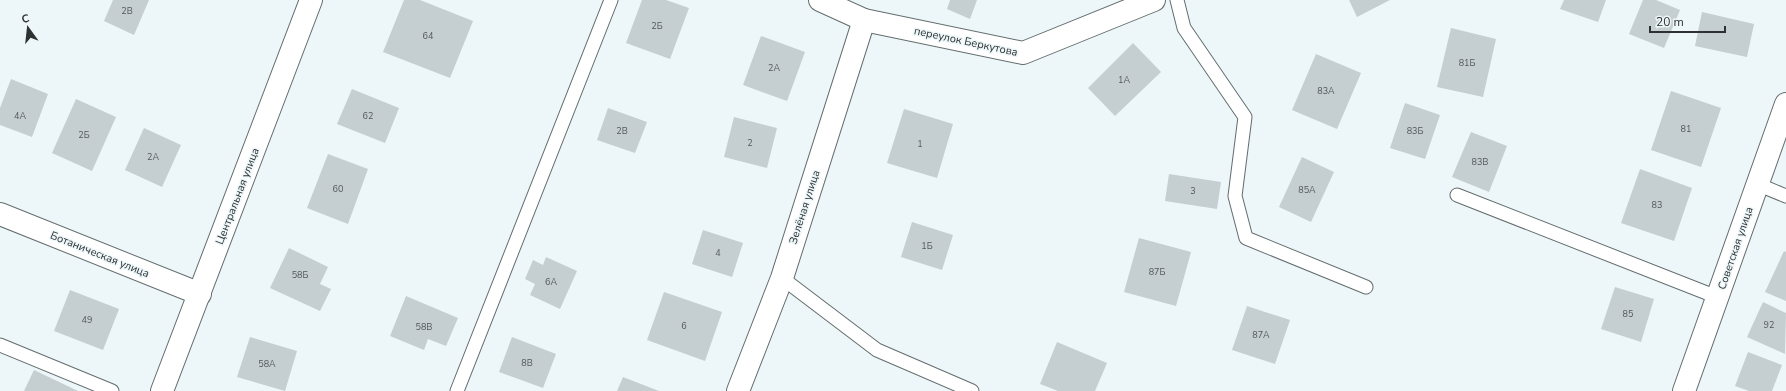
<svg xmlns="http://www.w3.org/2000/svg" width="1786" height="391" font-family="'Nunito Sans',sans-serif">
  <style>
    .building { fill: #c5ced0 }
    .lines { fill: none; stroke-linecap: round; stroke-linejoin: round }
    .lane-casing { stroke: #646d6e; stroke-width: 15 }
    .street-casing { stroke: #646d6e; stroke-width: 24 }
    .secondary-casing { stroke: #646d6e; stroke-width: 24 }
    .lane { stroke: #fff; stroke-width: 13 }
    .street { stroke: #fff; stroke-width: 22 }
    .secondary { stroke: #fff; stroke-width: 22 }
    .labels { text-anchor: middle; stroke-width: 3; stroke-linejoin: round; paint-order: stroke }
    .number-label { font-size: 9px; fill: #53585a }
    .street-label { font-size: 11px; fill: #2d3132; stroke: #edf7f9 }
  </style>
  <rect width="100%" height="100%" fill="#edf7f9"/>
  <g class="building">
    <path d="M 113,0 L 149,0 L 134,35 L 104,21 Z"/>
    <path d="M 404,0 L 420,0 L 473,21 L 450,78 L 383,52 Z"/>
    <path d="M 642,0 L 666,0 L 689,8 L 670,59 L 626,43 Z"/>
    <path d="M 950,0 L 977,0 L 970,19 L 947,9 Z"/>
    <path d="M 1349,0 L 1390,0 L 1357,17 Z"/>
    <path d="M 1564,0 L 1606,0 L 1598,22 L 1560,9 Z"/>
    <path d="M 1643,0 L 1656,0 L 1680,10 L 1664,48 L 1629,34 Z"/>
    <path d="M 1702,12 L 1754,24 L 1747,57 L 1695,46 Z"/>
    <path d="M 1451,28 L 1496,39 L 1483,97 L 1437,87 Z"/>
    <path d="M 761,36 L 805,52 L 787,101 L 743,85 Z"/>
    <path d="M 1133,43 L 1161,72 L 1115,116 L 1088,88 Z"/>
    <path d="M 1316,54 L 1361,73 L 1337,129 L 1292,110 Z"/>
    <path d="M 11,79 L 48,94 L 32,137 L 0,125 L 0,108 Z"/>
    <path d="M 352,89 L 399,108 L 385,143 L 337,124 Z"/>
    <path d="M 1671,91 L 1721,108 L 1701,167 L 1651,150 Z"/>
    <path d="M 76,99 L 116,117 L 92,171 L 52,153 Z"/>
    <path d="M 1405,103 L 1440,115 L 1425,159 L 1390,148 Z"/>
    <path d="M 608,108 L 647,122 L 635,153 L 597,140 Z"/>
    <path d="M 904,109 L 953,124 L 937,178 L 887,163 Z"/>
    <path d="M 734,117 L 777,128 L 767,168 L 724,157 Z"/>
    <path d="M 144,128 L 181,145 L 162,187 L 125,170 Z"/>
    <path d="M 1471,132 L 1507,146 L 1489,192 L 1452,177 Z"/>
    <path d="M 328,154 L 368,169 L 348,224 L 307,208 Z"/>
    <path d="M 1302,157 L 1334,172 L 1311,222 L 1279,207 Z"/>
    <path d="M 1640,169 L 1692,188 L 1674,241 L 1621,223 Z"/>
    <path d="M 1169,174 L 1221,182 L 1217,209 L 1165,201 Z"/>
    <path d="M 912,222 L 953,235 L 942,270 L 901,257 Z"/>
    <path d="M 703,230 L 743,243 L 732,277 L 692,264 Z"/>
    <path d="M 1139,238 L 1191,252 L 1176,306 L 1124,292 Z"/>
    <path d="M 289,248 L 328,267 L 320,284 L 331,289 L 320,311 L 270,288 Z"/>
    <path d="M 1784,251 L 1786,252 L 1786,301 L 1765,292 Z"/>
    <path d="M 546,257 L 577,271 L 560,309 L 530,295 L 535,284 L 525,279 L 533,260 L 543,265 Z"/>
    <path d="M 1615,287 L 1654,299 L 1641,342 L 1601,329 Z"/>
    <path d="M 70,290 L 119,309 L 103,350 L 54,331 Z"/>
    <path d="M 664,292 L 722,312 L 705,361 L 647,340 Z"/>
    <path d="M 406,296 L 458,318 L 446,346 L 428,339 L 424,350 L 390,336 Z"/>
    <path d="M 1763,302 L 1786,313 L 1785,354 L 1747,337 Z"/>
    <path d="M 1247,306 L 1290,320 L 1275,364 L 1232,350 Z"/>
    <path d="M 250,337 L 297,351 L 285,391 L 237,377 Z"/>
    <path d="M 512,337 L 556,354 L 543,388 L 499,372 Z"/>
    <path d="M 1057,342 L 1107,363 L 1095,391 L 1058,391 L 1040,384 Z"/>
    <path d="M 1748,352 L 1782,365 L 1772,391 L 1749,391 L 1735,386 Z"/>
    <path d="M 34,370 L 78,391 L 24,391 Z"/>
    <path d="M 623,377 L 659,391 L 617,391 Z"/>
  </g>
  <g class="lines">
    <g class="lane-casing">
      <g id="lane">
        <path d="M 1177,0 L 1184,28 L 1245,117 L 1235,196 L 1246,238 L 1366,287"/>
        <path d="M 1757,184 L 1786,196"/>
        <path d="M 1457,195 L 1717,297"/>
        <path d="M 782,278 L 877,350 L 972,391"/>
        <path d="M 0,345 L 112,391"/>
        <path d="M 457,391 L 611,0"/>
      </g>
    </g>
    <g class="street-casing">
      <g id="street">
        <path d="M 820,0 L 864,20 L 1023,53 L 1154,0"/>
        <path d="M 0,214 L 200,294"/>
        <path d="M 738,391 L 782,278 L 864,20"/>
        <path d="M 1684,391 L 1786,104"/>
      </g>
    </g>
    <g class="secondary-casing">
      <path id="secondary" d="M 162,391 L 311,0"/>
    </g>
    <use href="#lane" class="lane"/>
    <use href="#street" class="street"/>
    <use href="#secondary" class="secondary"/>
  </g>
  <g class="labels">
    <g class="number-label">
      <text x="127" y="14">2В</text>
      <text x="657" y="29">2Б</text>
      <text x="428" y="39">64</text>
      <text x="1467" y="66">81Б</text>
      <text x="774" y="71">2А</text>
      <text x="1124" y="83">1А</text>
      <text x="1326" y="94">83А</text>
      <text x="20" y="119">4А</text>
      <text x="368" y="119">62</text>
      <text x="1686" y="132">81</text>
      <text x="622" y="134">2В</text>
      <text x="1415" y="134">83Б</text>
      <text x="84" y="138">2Б</text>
      <text x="750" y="146">2</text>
      <text x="920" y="147">1</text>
      <text x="153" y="160">2А</text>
      <text x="1480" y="165">83В</text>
      <text x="338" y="192">60</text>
      <text x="1307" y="193">85А</text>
      <text x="1193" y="194">3</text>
      <text x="1657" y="208">83</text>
      <text x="927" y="249">1Б</text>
      <text x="718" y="256">4</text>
      <text x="1157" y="275">87Б</text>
      <text x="300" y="278">58Б</text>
      <text x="551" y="285">6А</text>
      <text x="1628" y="317">85</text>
      <text x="87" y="323">49</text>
      <text x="1769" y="328">92</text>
      <text x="684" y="329">6</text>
      <text x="424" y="330">58В</text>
      <text x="1261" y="338">87А</text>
      <text x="527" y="366">8В</text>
      <text x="267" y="367">58А</text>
    </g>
    <g class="street-label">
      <text transform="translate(966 41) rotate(12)" y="4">переулок Беркутова</text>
      <text transform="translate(237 196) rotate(-69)" y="4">Центральная улица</text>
      <text transform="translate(804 207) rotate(-72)" y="4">Зелёная улица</text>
      <text transform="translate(1735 248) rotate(-71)" y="4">Советская улица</text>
      <text transform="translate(100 254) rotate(22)" y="4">Ботаническая улица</text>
    </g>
  </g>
  <g transform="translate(28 28) rotate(345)" stroke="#edf7f9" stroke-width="3" paint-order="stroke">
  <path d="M0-3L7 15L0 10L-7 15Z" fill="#2d3132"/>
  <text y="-6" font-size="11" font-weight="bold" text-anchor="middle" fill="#2d3132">С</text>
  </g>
  <path d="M1650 26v6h75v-6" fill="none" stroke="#2d3132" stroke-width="2"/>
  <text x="1656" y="26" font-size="12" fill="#2d3132" stroke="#edf7f9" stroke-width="3" paint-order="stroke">20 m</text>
</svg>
